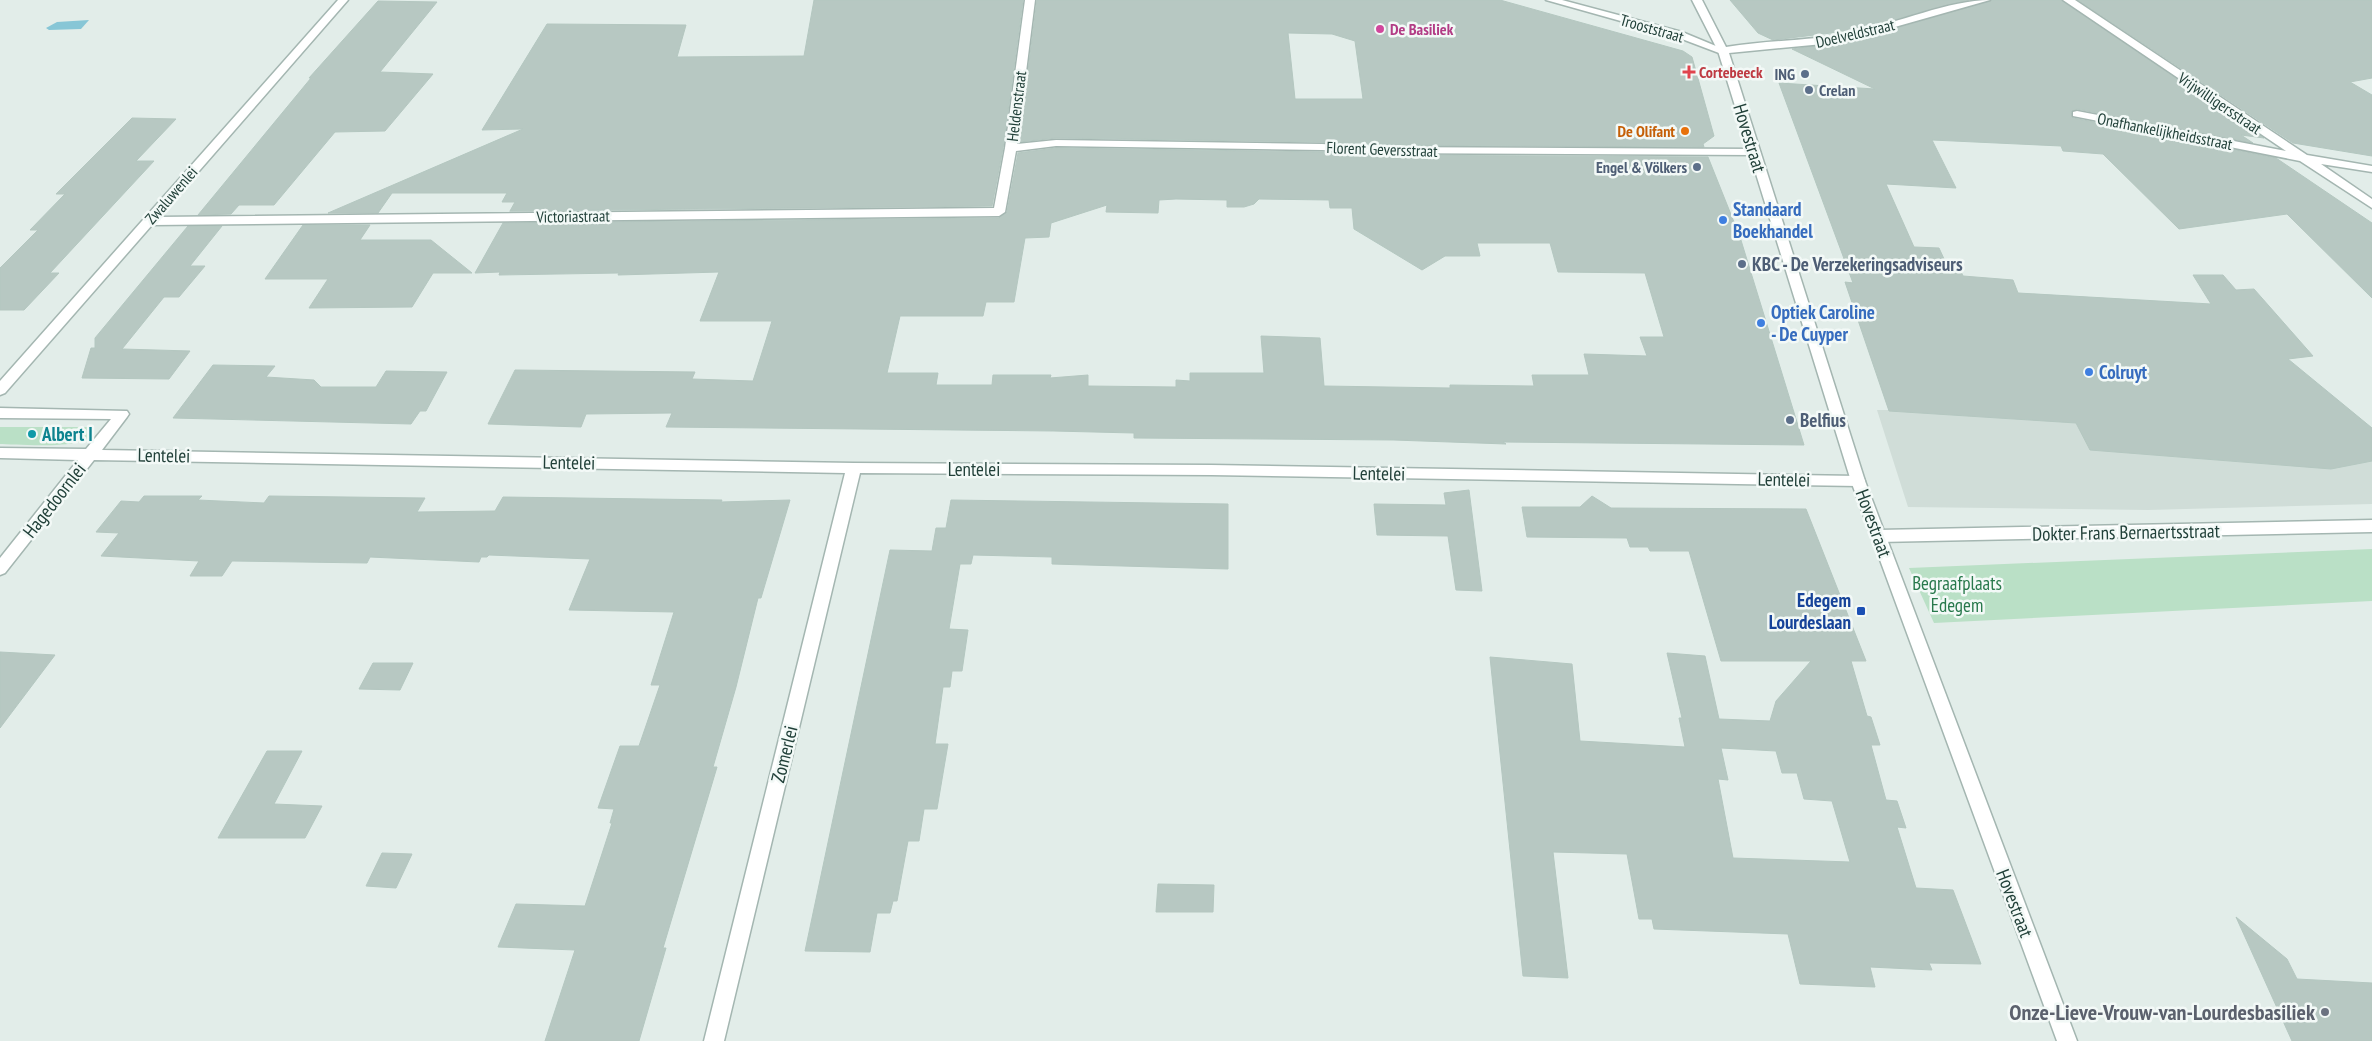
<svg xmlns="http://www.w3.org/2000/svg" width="2372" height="1041" font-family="'PT Sans Narrow',sans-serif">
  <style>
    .built { fill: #d0ddd8 }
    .green { fill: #bae0c6 }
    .water { fill: #87c6d6 }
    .building { fill: #b7c8c2; stroke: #b4c7c0; fill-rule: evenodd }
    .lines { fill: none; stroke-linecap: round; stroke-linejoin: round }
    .minor-casing { stroke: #a4b6b1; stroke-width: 3 }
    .tertiary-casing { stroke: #a4b6b1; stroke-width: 3 }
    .minor { fill: #fff; fill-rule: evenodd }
    .tertiary { fill: #fff; fill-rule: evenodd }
    .hotel-dot { fill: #d1479c; stroke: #f3f9f7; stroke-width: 2 }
    .health-dot { fill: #e0444e; stroke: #f3f9f7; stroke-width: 2 }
    .service-dot { fill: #5c6f8a; stroke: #f3f9f7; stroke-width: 2 }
    .food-dot { fill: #e8710a; stroke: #f3f9f7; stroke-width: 2 }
    .shop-dot { fill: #3f7fe0; stroke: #f3f9f7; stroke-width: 2 }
    .culture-dot { fill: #0f9aa8; stroke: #f3f9f7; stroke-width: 2 }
    .transit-dot { fill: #1a4fb4; stroke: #f3f9f7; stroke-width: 2 }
    .worship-dot { fill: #6b7280; stroke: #f3f9f7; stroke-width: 2 }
    .labels { text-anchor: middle; stroke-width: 5; stroke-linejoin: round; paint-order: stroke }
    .far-street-label { font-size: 16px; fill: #214039; stroke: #f3f9f7 }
    .far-hotel-label { font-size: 16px; font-weight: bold; fill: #b23c85; stroke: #f3f9f7; text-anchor: start }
    .far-health-label { font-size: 16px; font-weight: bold; fill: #be3a42; stroke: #f3f9f7; text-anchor: start }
    .far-service-label { font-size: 16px; font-weight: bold; fill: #4e5e75; stroke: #f3f9f7; text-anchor: end }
    .far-food-label { font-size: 16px; font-weight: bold; fill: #c56008; stroke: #f3f9f7; text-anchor: end }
    .street-label { font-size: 19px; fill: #214039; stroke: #f3f9f7 }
    .shop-label { font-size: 19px; font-weight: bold; fill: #366cbe; stroke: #f3f9f7; text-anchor: start }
    .service-label { font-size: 19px; font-weight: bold; fill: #4e5e75; stroke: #f3f9f7; text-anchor: start }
    .culture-label { font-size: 19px; font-weight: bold; fill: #0d838f; stroke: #f3f9f7; text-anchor: start }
    .park-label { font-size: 19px; fill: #28794c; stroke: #f3f9f7 }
    .transit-label { font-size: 19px; font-weight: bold; fill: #164399; stroke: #f3f9f7; text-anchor: end }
    .near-worship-label { font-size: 22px; font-weight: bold; fill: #5b616d; stroke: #f3f9f7; text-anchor: end }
  </style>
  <rect width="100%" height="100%" fill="#e2ede9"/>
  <path class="built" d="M 1845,282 L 2235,306 L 2255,333 L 2372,428 L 2372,504 L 2148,510 L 1908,507 L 1877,410 L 1889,410 Z"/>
  <g class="green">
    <path d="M 0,427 L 88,427 L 93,428 C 101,452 14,444 0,444 Z"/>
    <path d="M 2372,549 L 2372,601 L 1934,623 L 1909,568 Z"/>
  </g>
  <path class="water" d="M 89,20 L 81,29 L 49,30 L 46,28 L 57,22 Z"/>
  <g class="building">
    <path d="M 814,0 L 1023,0 L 1003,148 L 992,206 L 510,211 L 515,202 L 502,202 L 507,193 L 392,193 L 378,213 L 328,213 L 523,129 L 482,130 L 547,24 L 686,25 L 677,57 L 804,56 Z"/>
    <path d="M 1037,0 L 1500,0 L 1683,51 L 1692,57 L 1714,136 L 1703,144 L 1704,147 L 1370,145 L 1322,142 L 1056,138 L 1019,142 ZM 1288,33 L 1332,34 L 1355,41 L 1363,99 L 1295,99 Z"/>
    <path d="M 1730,0 L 1969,0 L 1856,30 L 1773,40 L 1758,33 Z"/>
    <path d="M 1992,0 L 2061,0 L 2264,138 L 2241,135 L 2253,143 L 2077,109 L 2071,112 L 2073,118 L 2276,158 L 2372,223 L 2372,298 L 2287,214 L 2179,229 L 2103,154 L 2063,151 L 2061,146 L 1932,140 L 1956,188 L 1886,184 L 1914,247 L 1939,248 L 1945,261 L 1956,261 L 1963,276 L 2013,280 L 2018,293 L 2211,304 L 2193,275 L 2223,275 L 2236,290 L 2254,289 L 2313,356 L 2288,359 L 2372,428 L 2372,461 L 2331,469 L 2090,450 L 2076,423 L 1889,411 L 1845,282 L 1853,283 L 1779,83 L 1875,89 L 1792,49 L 1856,40 Z"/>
    <path d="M 2078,0 L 2372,0 L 2372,78 L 2350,82 L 2372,95 L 2372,156 L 2293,143 Z"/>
    <path d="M 378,1 L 437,2 L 380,72 L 433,74 L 385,131 L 335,132 L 274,205 L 239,205 L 231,214 L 198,215 L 311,78 L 309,78 Z"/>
    <path d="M 132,118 L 176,119 L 136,161 L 154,161 L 50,273 L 59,273 L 24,310 L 0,310 L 0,268 L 38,230 L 30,230 L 65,194 L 56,194 Z"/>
    <path d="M 1056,148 L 1322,152 L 1370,155 L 1708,157 L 1740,237 L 1804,445 L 1503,442 L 1506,444 L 1394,440 L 1134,438 L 1134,433 L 1054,431 L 666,427 L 672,413 L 586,414 L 581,427 L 488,424 L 515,370 L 695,372 L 692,379 L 753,381 L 772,321 L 700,321 L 719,272 L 618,275 L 619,273 L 499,275 L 500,272 L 475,273 L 503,223 L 999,218 L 1007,212 L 1018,153 ZM 1176,199 L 1227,200 L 1227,207 L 1244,207 L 1254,204 L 1259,199 L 1329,200 L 1330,208 L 1352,208 L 1354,229 L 1422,270 L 1445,256 L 1480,256 L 1477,243 L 1550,243 L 1558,272 L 1645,273 L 1664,337 L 1640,337 L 1647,356 L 1584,354 L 1589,375 L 1532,375 L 1534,386 L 1450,385 L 1450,388 L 1324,386 L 1320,338 L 1261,336 L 1264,373 L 1190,373 L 1190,381 L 1176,380 L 1176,387 L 1088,386 L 1088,375 L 1050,378 L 1051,375 L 993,375 L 992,385 L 936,385 L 938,373 L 887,373 L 900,316 L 983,316 L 986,302 L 1014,302 L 1025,238 L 1049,237 L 1051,223 L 1107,205 L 1106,212 L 1158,213 L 1159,200 Z"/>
    <path d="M 303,225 L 370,225 L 360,240 L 431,240 L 472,273 L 433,273 L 412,307 L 309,308 L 328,279 L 265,279 Z"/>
    <path d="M 188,226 L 222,226 L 190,266 L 205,266 L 179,297 L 164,297 L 122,349 L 190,351 L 169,379 L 82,378 L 91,348 L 95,348 L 95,338 Z"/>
    <path d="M 213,365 L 275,366 L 266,377 L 314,380 L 321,387 L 376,387 L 386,371 L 447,372 L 426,411 L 420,411 L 411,424 L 173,418 Z"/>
    <path d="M 1469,490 L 1482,591 L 1456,590 L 1448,536 L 1377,535 L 1374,504 L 1446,505 L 1444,493 Z"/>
    <path d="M 144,496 L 202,496 L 198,500 L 264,503 L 269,496 L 425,498 L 417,512 L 495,511 L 503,497 L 722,500 L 721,502 L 790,500 L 761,598 L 758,598 L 736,687 L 713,767 L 717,767 L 663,948 L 666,948 L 639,1041 L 545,1041 L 575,950 L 498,947 L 516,904 L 585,906 L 612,823 L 610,823 L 614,809 L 598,808 L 620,746 L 639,746 L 660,685 L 651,685 L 674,612 L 569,610 L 590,559 L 489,555 L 487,557 L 481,557 L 479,562 L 370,557 L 367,563 L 232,561 L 222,576 L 190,576 L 199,561 L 101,556 L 119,533 L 96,532 L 121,501 L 139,502 Z"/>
    <path d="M 1592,496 L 1611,508 L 1806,509 L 1866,661 L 1851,661 L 1867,716 L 1871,717 L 1880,745 L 1871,745 L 1886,800 L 1897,801 L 1906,828 L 1897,827 L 1916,888 L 1953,890 L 1981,964 L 1929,963 L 1932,970 L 1870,967 L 1875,987 L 1800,984 L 1788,934 L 1654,929 L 1652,919 L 1639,919 L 1627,854 L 1553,852 L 1568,978 L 1523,976 L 1490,657 L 1572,664 L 1580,741 L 1685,747 L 1679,718 L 1682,718 L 1667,653 L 1705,656 L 1719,719 L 1770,721 L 1776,701 L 1811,661 L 1721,661 L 1689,551 L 1650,551 L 1648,547 L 1630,547 L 1627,538 L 1527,537 L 1522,507 L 1580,507 ZM 1721,748 L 1776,751 L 1782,773 L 1797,773 L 1804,799 L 1832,801 L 1850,862 L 1733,858 L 1718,779 L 1728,780 Z"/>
    <path d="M 951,500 L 1228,504 L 1228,569 L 1052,564 L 1052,557 L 973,555 L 971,564 L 960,564 L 949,629 L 968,630 L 962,671 L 952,671 L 950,687 L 943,687 L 935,744 L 948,744 L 937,809 L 924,809 L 919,841 L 908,841 L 897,901 L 893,901 L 890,913 L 877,913 L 870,952 L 805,951 L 890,550 L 932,551 L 936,528 L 946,528 Z"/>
    <path d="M 0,652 L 55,655 L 0,728 Z"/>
    <path d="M 373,663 L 413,663 L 400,690 L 359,689 Z"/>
    <path d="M 267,751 L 302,751 L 274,804 L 322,806 L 305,838 L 218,838 Z"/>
    <path d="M 382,853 L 412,854 L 396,888 L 366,886 Z"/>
    <path d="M 1158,884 L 1214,885 L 1213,912 L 1156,912 Z"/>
    <path d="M 2236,917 L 2287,959 L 2297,979 L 2372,983 L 2372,1041 L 2292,1041 Z"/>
  </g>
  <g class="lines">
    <g class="minor-casing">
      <g id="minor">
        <path d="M 338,0 L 348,0 L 159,217 L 994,208 L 1005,148 L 1025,0 L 1035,0 L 1017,144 L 1056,140 L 1322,144 L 1370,147 L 1754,149 L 1760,152 L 1754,155 L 1370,153 L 1322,150 L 1056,146 L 1016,151 L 1005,212 L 999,216 L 152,225 L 5,393 L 0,395 L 0,381 Z"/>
        <path d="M 1546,0 L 1562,0 L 1682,32 L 1728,51 L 1727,53 L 1719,53 L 1674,36 Z"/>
        <path d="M 2063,0 L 2075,0 L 2307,155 L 2372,166 L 2372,172 L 2321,164 L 2372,199 L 2372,208 L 2300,161 L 2073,116 L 2073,112 L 2077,111 L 2286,151 Z"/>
        <path d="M 0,408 L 127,411 L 129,414 L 127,417 L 102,450 L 854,463 L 1211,465 L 1858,476 L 1863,477 L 1865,481 L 1863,485 L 1858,486 L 1211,475 L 860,473 L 724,1041 L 704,1041 L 845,473 L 94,460 L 5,573 L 0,575 L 0,558 L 78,460 L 0,458 L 0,448 L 86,449 L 111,419 L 0,418 Z"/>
        <path d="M 2372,520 L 2372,532 L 1879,542 L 1874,540 L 1871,536 L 1874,532 L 1879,530 Z"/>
      </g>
    </g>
    <g class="tertiary-casing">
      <path id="tertiary" d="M 1692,0 L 1702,0 L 1726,47 C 1769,40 1813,41 1856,32 C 1897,23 1950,0 1990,0 L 1856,38 L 1823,44 L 1729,53 L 1865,481 L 2077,1041 L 2057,1041 L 1851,481 L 1718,51 Z"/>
    </g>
    <use href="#minor" class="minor"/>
    <use href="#tertiary" class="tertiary"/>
  </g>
  <circle class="hotel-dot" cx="1380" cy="29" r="5"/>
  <path class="health-dot" d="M1686.5 64.5h5v5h5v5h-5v5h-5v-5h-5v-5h5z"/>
  <g class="service-dot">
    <circle cx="1805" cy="74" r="5"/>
    <circle cx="1809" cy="90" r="5"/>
    <circle cx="1697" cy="167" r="5"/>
    <circle cx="1742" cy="264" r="5"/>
    <circle cx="1790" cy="420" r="5"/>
  </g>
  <circle class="food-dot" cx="1685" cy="131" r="5"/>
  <g class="shop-dot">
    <circle cx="1723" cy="220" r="5"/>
    <circle cx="1761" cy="323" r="5"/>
    <circle cx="2089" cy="372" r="5"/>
  </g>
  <circle class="culture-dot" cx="32" cy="434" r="5"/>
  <rect class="transit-dot" x="1856" y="606" width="10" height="10" rx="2.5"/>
  <circle class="worship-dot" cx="2325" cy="1012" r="5"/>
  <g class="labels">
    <g class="far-street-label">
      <text transform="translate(1652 28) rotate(16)" y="6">Trooststraat</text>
      <text transform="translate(1855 33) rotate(-13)" y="6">Doelveldstraat</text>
      <text transform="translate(2220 103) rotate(34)" y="6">Vrijwilligersstraat</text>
      <text transform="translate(1016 106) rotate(-83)" y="6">Heldenstraat</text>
      <text transform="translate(2165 131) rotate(11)" y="6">Onafhankelijkheidsstraat</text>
      <text transform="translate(1382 149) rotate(2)" y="6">Florent Geversstraat</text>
      <text transform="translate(171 195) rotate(-49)" y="6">Zwaluwenlei</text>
      <text transform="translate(573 216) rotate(-1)" y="6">Victoriastraat</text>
    </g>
    <g class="far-hotel-label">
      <text x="1390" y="35">De Basiliek</text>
    </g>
    <g class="far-health-label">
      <text x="1699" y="78">Cortebeeck</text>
    </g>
    <g class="far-service-label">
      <text x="1795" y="80">ING</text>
      <text x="1819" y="96" text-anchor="start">Crelan</text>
      <text x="1687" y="173">Engel &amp; Völkers</text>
    </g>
    <g class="far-food-label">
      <text x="1675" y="137">De Olifant</text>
    </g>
    <g class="street-label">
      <text transform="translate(1750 138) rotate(73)" y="7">Hovestraat</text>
      <text transform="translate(164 455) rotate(1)" y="7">Lentelei</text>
      <text transform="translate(569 462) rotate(1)" y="7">Lentelei</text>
      <text x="974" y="476">Lentelei</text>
      <text transform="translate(1379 473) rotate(1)" y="7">Lentelei</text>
      <text transform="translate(1784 479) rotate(1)" y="7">Lentelei</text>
      <text transform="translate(54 500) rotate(-52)" y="7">Hagedoornlei</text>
      <text transform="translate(1874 523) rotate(70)" y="7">Hovestraat</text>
      <text transform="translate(2126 532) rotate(-1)" y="7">Dokter Frans Bernaertsstraat</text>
      <text transform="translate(784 754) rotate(-76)" y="7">Zomerlei</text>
      <text transform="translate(2015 903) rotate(69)" y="7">Hovestraat</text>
    </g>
    <g class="shop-label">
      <text x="1733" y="216">Standaard<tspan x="1733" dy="22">Boekhandel</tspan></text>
      <text x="1771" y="319">Optiek Caroline<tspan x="1771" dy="22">- De Cuyper</tspan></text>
      <text x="2099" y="379">Colruyt</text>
    </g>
    <g class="service-label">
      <text x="1752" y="271">KBC - De Verzekeringsadviseurs</text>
      <text x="1800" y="427">Belfius</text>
    </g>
    <g class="culture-label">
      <text x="42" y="441">Albert I</text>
    </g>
    <g class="park-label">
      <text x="1957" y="590">Begraafplaats<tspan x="1957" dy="22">Edegem</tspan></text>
    </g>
    <g class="transit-label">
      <text x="1851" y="607">Edegem<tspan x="1851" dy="22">Lourdeslaan</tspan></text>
    </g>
    <g class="near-worship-label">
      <text x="2315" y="1020">Onze-Lieve-Vrouw-van-Lourdesbasiliek</text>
    </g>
  </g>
</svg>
